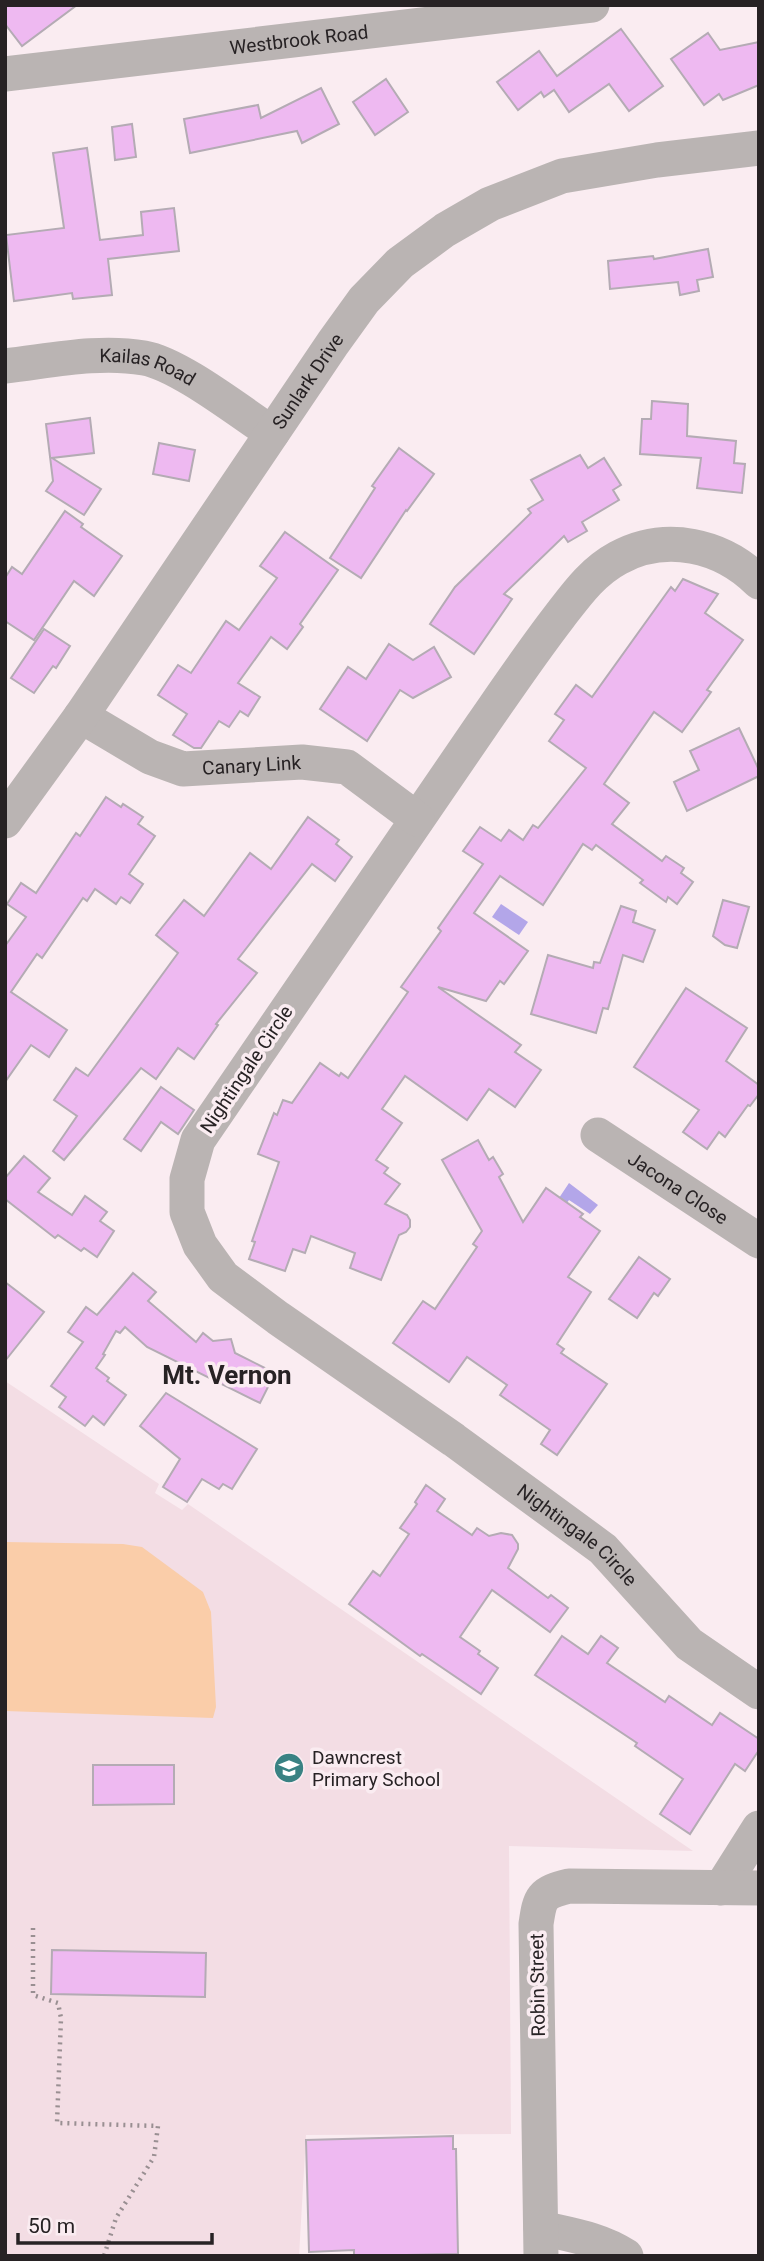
<svg xmlns="http://www.w3.org/2000/svg" width="764" height="2261" font-family="Roboto,sans-serif">
  <style>
    .built { fill: #f3dde4 }
    .green { fill: #facda9 }
    .water { fill: #b3a6e9 }
    .building { fill: #eeb9f1; stroke: #b4abb4; stroke-width: 2 }
    .lines { fill: none; stroke-linecap: round; stroke-linejoin: round }
    .path { stroke: #998f92; stroke-width: 4.5; stroke-dasharray: 2 5; stroke-linecap: butt }
    .minor { stroke: #bab4b3; stroke-width: 35 }
    .labels { text-anchor: middle; stroke-width: 7; stroke-linejoin: round; paint-order: stroke }
    .street-label { font-size: 19px; fill: #272224; stroke: #faecf1 }
    .poi-label { font-size: 19px; fill: #272224; stroke: #faecf1; text-anchor: start }
    .district-label { font-size: 26px; font-weight: bold; fill: #272224; stroke: #faecf1 }
  </style>
  <rect width="100%" height="100%" fill="#faecf1"/>
  <path class="built" d="M 5,1381 L 159,1484 L 155,1493 L 182,1510 L 188,1504 L 693,1851 L 509,1846 L 511,2134 L 306,2135 L 299,2256 L 5,2256 Z"/>
  <path class="green" d="M 5,1542 L 123,1544 L 142,1547 L 203,1592 L 211,1612 L 216,1707 L 213,1718 L 5,1711 Z"/>
  <g class="water">
    <path d="M 501,904 L 528,922 L 519,935 L 492,917 Z"/>
    <path d="M 569,1183 L 598,1205 L 590,1214 L 569,1200 L 566,1204 L 559,1198 Z"/>
  </g>
  <g class="building">
    <path d="M 5,5 L 77,5 L 22,46 L 5,24 Z"/>
    <path d="M 621,29 L 663,86 L 629,111 L 609,84 L 569,112 L 554,90 L 544,97 L 541,92 L 518,110 L 497,82 L 539,51 L 557,76 Z"/>
    <path d="M 708,33 L 720,50 L 759,42 L 759,85 L 723,100 L 719,94 L 704,105 L 671,59 Z"/>
    <path d="M 386,79 L 408,112 L 375,135 L 353,102 Z"/>
    <path d="M 321,88 L 339,124 L 302,143 L 297,131 L 190,153 L 184,119 L 258,105 L 261,118 Z"/>
    <path d="M 132,124 L 136,157 L 115,160 L 112,127 Z"/>
    <path d="M 87,148 L 100,240 L 143,235 L 141,212 L 174,208 L 179,251 L 108,259 L 112,295 L 73,299 L 72,293 L 14,301 L 6,235 L 64,228 L 53,153 Z"/>
    <path d="M 708,249 L 713,277 L 697,280 L 699,291 L 680,295 L 678,282 L 610,289 L 608,261 L 653,256 L 654,259 Z"/>
    <path d="M 652,401 L 688,404 L 687,436 L 736,441 L 734,463 L 745,464 L 742,493 L 697,488 L 701,458 L 640,454 L 642,419 L 651,419 Z"/>
    <path d="M 90,418 L 94,453 L 52,458 L 101,489 L 84,515 L 46,491 L 53,481 L 46,424 Z"/>
    <path d="M 159,443 L 195,450 L 189,481 L 153,474 Z"/>
    <path d="M 399,448 L 434,474 L 407,511 L 406,510 L 361,578 L 330,558 L 375,488 L 372,486 Z"/>
    <path d="M 580,455 L 588,468 L 604,458 L 621,485 L 613,490 L 619,500 L 582,522 L 587,531 L 568,542 L 564,536 L 504,594 L 512,599 L 474,654 L 430,624 L 455,587 L 531,513 L 528,509 L 543,500 L 531,480 Z"/>
    <path d="M 65,511 L 83,524 L 81,527 L 122,556 L 94,596 L 74,581 L 34,640 L 5,621 L 5,578 L 12,567 L 22,574 Z"/>
    <path d="M 285,532 L 338,570 L 300,624 L 303,627 L 287,649 L 271,637 L 238,683 L 260,697 L 248,716 L 240,711 L 229,727 L 219,721 L 201,748 L 194,748 L 173,735 L 187,714 L 158,695 L 178,665 L 191,673 L 226,621 L 239,630 L 277,578 L 260,566 Z"/>
    <path d="M 683,579 L 718,594 L 705,613 L 743,640 L 707,690 L 711,692 L 682,732 L 654,712 L 604,784 L 629,803 L 612,824 L 662,861 L 666,856 L 684,868 L 681,873 L 693,882 L 677,904 L 668,897 L 666,902 L 640,883 L 643,880 L 596,845 L 592,850 L 583,844 L 543,905 L 500,876 L 474,913 L 528,951 L 504,984 L 500,981 L 486,1001 L 438,987 L 521,1045 L 515,1052 L 541,1070 L 515,1107 L 489,1089 L 467,1120 L 405,1076 L 382,1109 L 402,1123 L 376,1160 L 388,1168 L 384,1173 L 400,1184 L 385,1204 L 407,1215 L 410,1220 L 410,1227 L 406,1232 L 399,1235 L 381,1280 L 350,1268 L 355,1253 L 311,1236 L 305,1253 L 293,1249 L 285,1271 L 249,1259 L 255,1242 L 252,1241 L 279,1162 L 258,1154 L 274,1113 L 277,1115 L 283,1100 L 292,1103 L 320,1063 L 339,1076 L 341,1073 L 348,1078 L 408,992 L 401,987 L 441,931 L 438,928 L 483,864 L 463,851 L 480,827 L 501,841 L 509,830 L 523,840 L 533,825 L 538,828 L 586,768 L 549,741 L 564,720 L 555,714 L 576,685 L 592,697 L 671,587 L 675,591 Z"/>
    <path d="M 44,629 L 70,646 L 56,668 L 53,666 L 34,693 L 11,678 Z"/>
    <path d="M 389,644 L 413,660 L 434,647 L 451,677 L 413,698 L 400,690 L 367,741 L 320,709 L 348,667 L 366,679 Z"/>
    <path d="M 739,728 L 759,770 L 759,776 L 687,811 L 674,782 L 699,770 L 690,751 Z"/>
    <path d="M 106,797 L 121,807 L 123,804 L 143,817 L 138,824 L 155,836 L 129,874 L 143,884 L 130,903 L 121,897 L 116,904 L 95,889 L 87,901 L 83,898 L 42,958 L 37,954 L 11,992 L 67,1030 L 49,1057 L 31,1045 L 5,1082 L 5,946 L 26,917 L 7,904 L 21,883 L 36,893 L 76,833 L 80,836 Z"/>
    <path d="M 308,817 L 339,840 L 336,844 L 352,857 L 335,881 L 312,864 L 238,959 L 257,973 L 216,1024 L 218,1025 L 194,1059 L 178,1048 L 156,1079 L 141,1068 L 64,1160 L 53,1151 L 77,1116 L 54,1100 L 76,1068 L 88,1076 L 178,953 L 156,935 L 184,900 L 204,916 L 250,853 L 271,869 Z"/>
    <path d="M 723,900 L 749,907 L 737,948 L 725,945 L 713,936 Z"/>
    <path d="M 621,906 L 636,911 L 633,922 L 655,930 L 643,962 L 623,955 L 608,1009 L 603,1008 L 596,1033 L 531,1014 L 548,955 L 593,968 L 594,962 L 600,963 Z"/>
    <path d="M 686,988 L 747,1028 L 726,1061 L 759,1085 L 759,1094 L 750,1106 L 748,1105 L 725,1137 L 719,1132 L 707,1149 L 683,1132 L 699,1110 L 634,1067 Z"/>
    <path d="M 161,1087 L 194,1110 L 178,1134 L 161,1122 L 141,1151 L 124,1139 Z"/>
    <path d="M 478,1140 L 489,1160 L 493,1157 L 503,1174 L 499,1177 L 523,1222 L 546,1188 L 583,1214 L 580,1217 L 600,1231 L 568,1277 L 591,1292 L 557,1344 L 564,1349 L 561,1353 L 607,1384 L 557,1455 L 541,1444 L 550,1430 L 500,1395 L 507,1385 L 467,1357 L 449,1382 L 393,1343 L 423,1301 L 435,1309 L 477,1247 L 473,1244 L 482,1231 L 442,1160 Z"/>
    <path d="M 24,1156 L 50,1178 L 38,1192 L 72,1215 L 85,1196 L 107,1212 L 100,1221 L 114,1231 L 97,1257 L 84,1248 L 81,1251 L 58,1235 L 55,1238 L 5,1199 L 5,1178 Z"/>
    <path d="M 639,1257 L 670,1279 L 658,1296 L 654,1293 L 637,1318 L 609,1299 Z"/>
    <path d="M 133,1273 L 156,1292 L 148,1301 L 196,1342 L 203,1333 L 213,1341 L 231,1339 L 235,1353 L 275,1373 L 260,1403 L 147,1347 L 125,1327 L 120,1333 L 116,1331 L 103,1354 L 105,1355 L 96,1368 L 109,1378 L 107,1381 L 126,1395 L 104,1425 L 93,1416 L 85,1426 L 59,1407 L 66,1397 L 51,1386 L 83,1342 L 68,1332 L 86,1307 L 97,1315 Z"/>
    <path d="M 5,1282 L 44,1312 L 5,1361 Z"/>
    <path d="M 166,1393 L 257,1449 L 232,1489 L 223,1484 L 219,1489 L 202,1479 L 187,1502 L 163,1487 L 180,1459 L 140,1426 Z"/>
    <path d="M 426,1485 L 445,1499 L 437,1511 L 472,1535 L 477,1528 L 489,1536 L 501,1533 L 512,1535 L 518,1544 L 518,1549 L 508,1568 L 548,1598 L 551,1595 L 568,1608 L 550,1632 L 492,1590 L 460,1637 L 480,1651 L 478,1654 L 498,1668 L 481,1694 L 422,1654 L 420,1656 L 349,1604 L 373,1571 L 380,1576 L 409,1534 L 400,1528 L 417,1504 L 415,1502 Z"/>
    <path d="M 562,1636 L 588,1654 L 601,1636 L 618,1648 L 607,1663 L 665,1702 L 669,1696 L 712,1725 L 720,1713 L 759,1739 L 759,1750 L 745,1771 L 735,1764 L 690,1834 L 660,1814 L 683,1779 L 635,1746 L 637,1743 L 535,1675 Z"/>
    <path d="M 93,1765 L 174,1765 L 174,1804 L 93,1805 Z"/>
    <path d="M 52,1950 L 206,1953 L 205,1997 L 51,1994 Z"/>
    <path d="M 453,2136 L 453,2149 L 456,2149 L 458,2254 L 354,2256 L 354,2250 L 309,2252 L 306,2140 Z"/>
  </g>
  <g class="lines">
    <path class="path" d="M 33,1928 L 33,1995 L 58,2003 L 61,2018 L 57,2123 L 158,2126 L 154,2157 L 116,2218 L 104,2256"/>
    <g class="minor">
      <path id="s1" d="M 5,74 L 592,5"/>
      <path id="s2" d="M 5,366 C 50,361 98,350 144,358 C 179,364 241,413 272,433"/>
      <path id="s3" d="M 759,582 C 722,545 666,532 618,558 C 592,572 576,595 559,617 C 532,652 507,689 482,725 C 386,863 292,1002 198,1140 L 187,1179 L 187,1212 L 200,1245 L 223,1277 L 278,1318 L 454,1440 L 603,1549 L 689,1644 L 759,1692"/>
      <path id="s4" d="M 81,716 L 150,757 L 183,769 L 302,762 L 347,767 L 417,819"/>
      <path id="s5" d="M 5,821 L 81,716 L 333,343 L 364,300 L 400,263 L 445,230 L 490,204 L 562,176 L 657,160 L 759,148"/>
      <path id="s6" d="M 598,1135 L 759,1241"/>
      <path d="M 721,1888 L 759,1828"/>
      <path d="M 541,2228 C 571,2235 600,2239 626,2256"/>
      <path d="M 541,2256 L 536,1924 C 540,1897 541,1893 569,1886 L 759,1888"/>
    </g>
  </g>
  <defs>
    <g id="school-disc" transform="scale(1.575)"><circle r="9.5" fill="#398283" stroke="#faecf1"/><path d="M0-5L7-2L0 1L-7-2ZM-4 1L0 2.5L4 1V4Q0 6-4 4Z" fill="#fff"/></g>
  </defs>
  <g fill-rule="evenodd">
    <use href="#school-disc" x="289" y="1768"/>
  </g>
  <g class="labels">
    <g class="street-label">
      <text dy="7" stroke="none"><textPath href="#s1" startOffset="296">Westbrook Road</textPath></text>
      <text dy="7" stroke="none"><textPath href="#s2" startOffset="145">Kailas Road</textPath></text>
      <text dy="7" stroke="none"><textPath href="#s5" startOffset="534">Sunlark Drive</textPath></text>
      <text dy="7" stroke="none"><textPath href="#s4" startOffset="184">Canary Link</textPath></text>
      <text transform="translate(246 1069) rotate(-56)" y="7">Nightingale Circle</text>
      <text dy="7" stroke="none"><textPath href="#s6" startOffset="96">Jacona Close</textPath></text>
      <text dy="7" stroke="none"><textPath href="#s3" startOffset="1460">Nightingale Circle</textPath></text>
      <text transform="translate(537 1985) rotate(-91)" y="7">Robin Street</text>
    </g>
    <g class="poi-label">
      <text x="312" y="1764">Dawncrest<tspan x="312" dy="22">Primary School</tspan></text>
    </g>
    <g class="district-label">
      <text x="227" y="1384">Mt. Vernon</text>
    </g>
  </g>
  <rect width="764" height="2261" fill="none" stroke="#272224" stroke-width="14"/>
  <path d="M18 2233v10h194v-10" fill="none" stroke="#272224" stroke-width="3.5"/>
  <text x="28" y="2233" font-size="21" fill="#272224" stroke="#faecf1" stroke-width="5" paint-order="stroke">50 m</text>
</svg>
